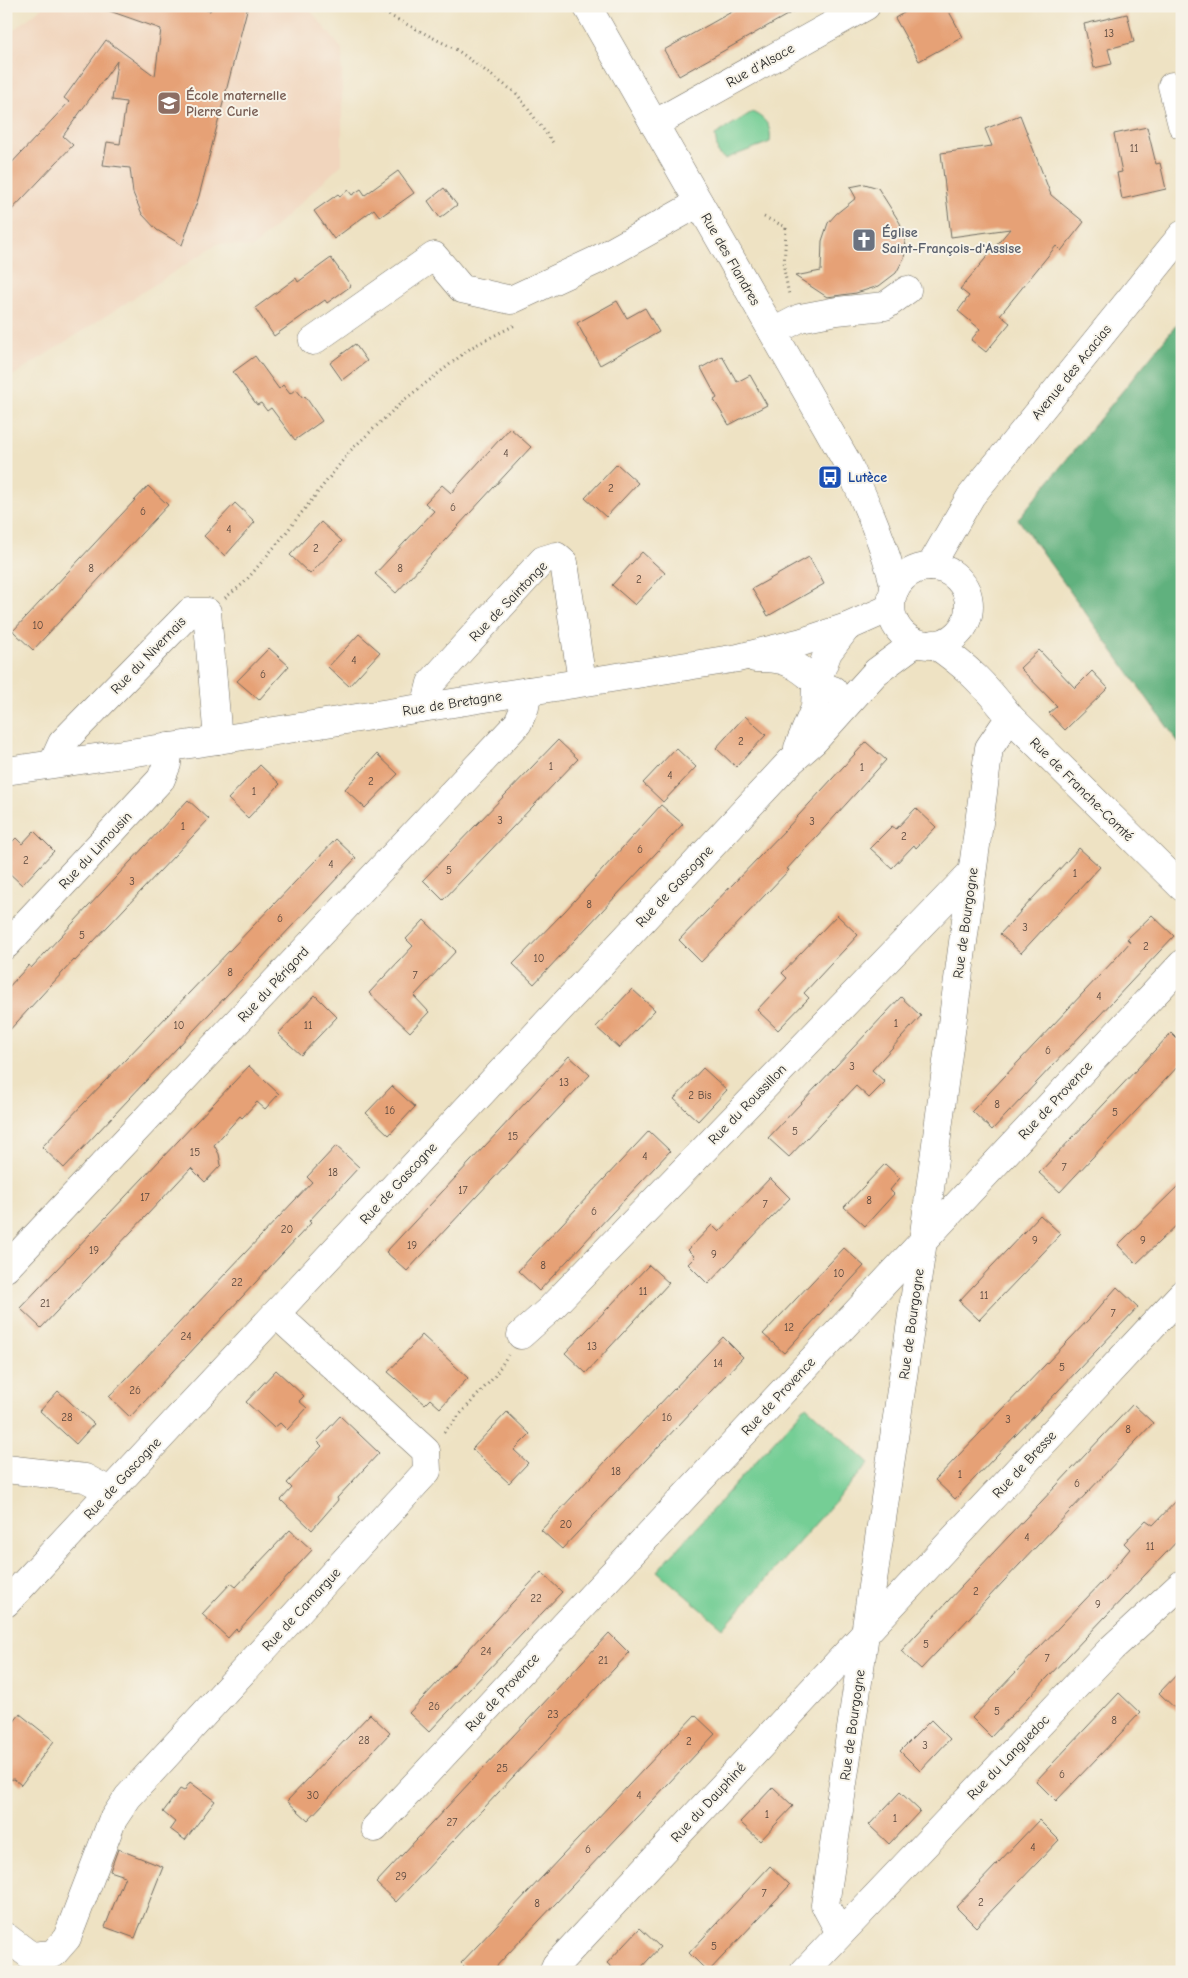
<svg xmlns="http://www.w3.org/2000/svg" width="1188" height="1978" font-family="'Comic Neue',sans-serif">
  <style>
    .built { fill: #f1d5bd }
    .green { fill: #75ce95; stroke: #507c60 }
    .forest { fill: #60b17e; stroke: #466e54 }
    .building { fill: #e6a176 }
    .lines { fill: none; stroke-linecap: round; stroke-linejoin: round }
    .minor-casing { stroke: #6f6b60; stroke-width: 29 }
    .path { stroke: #6f6b60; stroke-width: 3; stroke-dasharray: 1 4; stroke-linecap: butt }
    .minor { stroke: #fff; stroke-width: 28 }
    .labels { text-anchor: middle; stroke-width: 4; stroke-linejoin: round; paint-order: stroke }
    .number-label { font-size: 11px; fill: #5a483e }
    .street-label { font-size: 14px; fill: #2b2b2b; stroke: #f7f3e8 }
    .education-label { font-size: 14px; font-weight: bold; fill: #785e54; stroke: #f7f3e8; text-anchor: start }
    .worship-label { font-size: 14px; font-weight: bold; fill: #5b616d; stroke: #f7f3e8; text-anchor: start }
    .transit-label { font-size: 14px; font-weight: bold; fill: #164399; stroke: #f7f3e8; text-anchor: start }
  </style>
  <rect width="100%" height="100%" fill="#f7f3e8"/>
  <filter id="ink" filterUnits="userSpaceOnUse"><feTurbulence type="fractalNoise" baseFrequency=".02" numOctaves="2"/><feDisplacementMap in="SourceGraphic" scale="10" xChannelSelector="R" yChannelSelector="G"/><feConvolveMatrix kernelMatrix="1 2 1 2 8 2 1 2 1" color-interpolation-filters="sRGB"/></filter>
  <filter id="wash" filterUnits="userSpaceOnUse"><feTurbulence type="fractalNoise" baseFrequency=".0096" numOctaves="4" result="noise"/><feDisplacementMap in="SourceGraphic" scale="20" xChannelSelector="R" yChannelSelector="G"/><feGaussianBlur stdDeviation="1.12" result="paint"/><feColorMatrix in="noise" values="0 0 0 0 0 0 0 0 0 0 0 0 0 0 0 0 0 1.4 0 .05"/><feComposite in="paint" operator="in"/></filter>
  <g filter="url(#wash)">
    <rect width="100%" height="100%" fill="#eee2c3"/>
    <path class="built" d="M 44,6 L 307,6 L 342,49 L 342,164 L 252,248 L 219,243 L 6,380 L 6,36 Z"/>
    <g class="green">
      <path d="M 752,112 C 765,118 772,126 770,142 L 725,159 L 718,154 L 715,135 Z"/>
      <path d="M 806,1406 L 869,1463 L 723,1628 L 657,1571 Z"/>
    </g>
    <path class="forest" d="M 1182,318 L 1182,747 L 1018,519 Z"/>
    <g id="blocks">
      <g class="building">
        <path d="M 105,6 L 195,6 L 210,11 L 212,6 L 248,6 L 199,196 L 182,245 L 157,230 L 142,214 L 133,193 L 130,168 L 103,165 L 107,142 L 120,144 L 126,102 L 112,100 L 117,61 L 63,136 L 73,145 L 6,216 L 6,169 L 69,102 L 64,98 L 106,40 L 155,76 L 161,29 L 104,9 Z"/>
        <path d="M 742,6 L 803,6 L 679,76 L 664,50 Z"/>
        <path d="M 916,6 L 946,6 L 963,37 L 919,61 L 895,18 Z"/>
        <path d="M 1127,14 L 1134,42 L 1108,49 L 1112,64 L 1094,68 L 1084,24 Z"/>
        <path d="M 1020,115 L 1051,195 L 1084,222 L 1061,251 L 1056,246 L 1000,315 L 1010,323 L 986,352 L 971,340 L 980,329 L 958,311 L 969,296 L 960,289 L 1010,229 L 951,237 L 941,153 L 992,146 L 985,129 Z"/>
        <path d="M 1147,127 L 1156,164 L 1160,163 L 1166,189 L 1122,199 L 1117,173 L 1122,172 L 1114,134 Z"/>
        <path d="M 398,171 L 414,193 L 380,217 L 374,209 L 334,239 L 314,211 L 338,194 L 340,196 L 348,190 L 352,195 L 361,189 L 365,195 Z"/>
        <path d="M 865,184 L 878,188 L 900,223 L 906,246 L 904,258 L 896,273 L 879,286 L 856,293 L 827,297 L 795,276 L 821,271 L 822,241 L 828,223 L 836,214 L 856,198 L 850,187 Z"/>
        <path d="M 444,188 L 457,205 L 440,218 L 428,201 Z"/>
        <path d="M 331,258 L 351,286 L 327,303 L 325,300 L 274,336 L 255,308 L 296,278 L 298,282 Z"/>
        <path d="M 617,301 L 627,318 L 645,308 L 659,332 L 600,365 L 577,323 Z"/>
        <path d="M 355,344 L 367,361 L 342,380 L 330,363 Z"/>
        <path d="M 255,356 L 279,389 L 283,385 L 290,394 L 296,389 L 303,398 L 305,396 L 322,421 L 295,440 L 271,408 L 267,411 L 261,403 L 257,405 L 233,372 Z"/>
        <path d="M 722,356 L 737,382 L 750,375 L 767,405 L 729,425 L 714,400 L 717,398 L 701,368 Z"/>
        <path d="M 510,428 L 531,447 L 396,593 L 375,574 L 434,511 L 425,503 L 442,485 L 451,493 Z"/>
        <path d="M 617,464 L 638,483 L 606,517 L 585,498 Z"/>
        <path d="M 148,486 L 168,505 L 33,650 L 13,631 Z"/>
        <path d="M 235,503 L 255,522 L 225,556 L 204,536 Z"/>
        <path d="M 321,522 L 342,541 L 310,574 L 290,555 Z"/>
        <path d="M 642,552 L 665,573 L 635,605 L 612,585 Z"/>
        <path d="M 809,557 L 824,584 L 768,616 L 752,589 Z"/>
        <path d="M 359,634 L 380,652 L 349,686 L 328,667 Z"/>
        <path d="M 269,648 L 289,666 L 259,700 L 237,681 Z"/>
        <path d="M 1039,650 L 1075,688 L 1092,671 L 1108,688 L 1065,730 L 1049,713 L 1057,706 L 1020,668 Z"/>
        <path d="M 745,716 L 766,735 L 736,767 L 716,748 Z"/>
        <path d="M 558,740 L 578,759 L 443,900 L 423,880 Z"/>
        <path d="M 866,742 L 886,760 L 787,869 L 789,870 L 701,962 L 679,940 L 787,828 Z"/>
        <path d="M 676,748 L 696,767 L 663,802 L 643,783 Z"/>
        <path d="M 377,754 L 398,774 L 365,808 L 345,789 Z"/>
        <path d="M 260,765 L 280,784 L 248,818 L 228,799 Z"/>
        <path d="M 188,800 L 209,819 L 75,961 L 74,960 L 6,1034 L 6,990 L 29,965 L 31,968 Z"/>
        <path d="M 661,805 L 683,824 L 534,984 L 513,964 L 565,911 Z"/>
        <path d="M 916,808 L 936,827 L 916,848 L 914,845 L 892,868 L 870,848 L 892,826 L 896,829 Z"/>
        <path d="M 34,831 L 54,851 L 22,885 L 6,870 L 6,848 L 16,838 L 22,844 Z"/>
        <path d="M 336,839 L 356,858 L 64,1168 L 42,1147 Z"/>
        <path d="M 1079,848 L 1100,867 L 1021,953 L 1000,934 Z"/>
        <path d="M 837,915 L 858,935 L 804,993 L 809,998 L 778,1030 L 757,1010 L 787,978 L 782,973 Z"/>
        <path d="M 1152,915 L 1174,936 L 992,1130 L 972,1111 L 1116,958 L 1130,942 L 1127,939 Z"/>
        <path d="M 424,920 L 456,951 L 414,996 L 429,1012 L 410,1032 L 369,993 L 413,946 L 406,939 Z"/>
        <path d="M 632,989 L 655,1010 L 619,1048 L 596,1027 Z"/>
        <path d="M 315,995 L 337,1017 L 301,1055 L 278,1034 Z"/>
        <path d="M 901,997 L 921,1016 L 872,1070 L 885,1082 L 869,1098 L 856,1086 L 789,1157 L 768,1138 Z"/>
        <path d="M 1171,1033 L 1182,1044 L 1182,1062 L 1060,1192 L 1039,1173 Z"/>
        <path d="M 569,1056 L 590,1075 L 407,1271 L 386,1252 Z"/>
        <path d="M 249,1066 L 279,1094 L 265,1109 L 257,1102 L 242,1118 L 240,1116 L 214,1145 L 219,1154 L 221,1165 L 205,1182 L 191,1168 L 41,1328 L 20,1308 Z"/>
        <path d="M 703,1068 L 727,1090 L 698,1121 L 674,1099 Z"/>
        <path d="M 392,1086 L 415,1107 L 389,1135 L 366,1113 Z"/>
        <path d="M 649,1131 L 670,1151 L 539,1291 L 518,1271 Z"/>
        <path d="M 336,1146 L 359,1167 L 309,1221 L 311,1223 L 130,1417 L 109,1397 L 312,1182 L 307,1177 Z"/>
        <path d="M 885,1164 L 900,1178 L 890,1190 L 894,1194 L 865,1226 L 844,1207 Z"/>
        <path d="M 770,1178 L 790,1198 L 708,1284 L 688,1264 L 695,1257 L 688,1250 L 712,1225 L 719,1232 Z"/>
        <path d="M 1182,1182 L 1182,1220 L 1136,1264 L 1118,1245 Z"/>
        <path d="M 1040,1215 L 1061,1234 L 979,1320 L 959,1301 Z"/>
        <path d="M 844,1248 L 864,1266 L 784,1353 L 763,1334 Z"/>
        <path d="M 649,1265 L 669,1283 L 586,1373 L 565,1353 Z"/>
        <path d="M 1117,1287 L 1138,1307 L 955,1499 L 935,1480 L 1089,1319 Z"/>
        <path d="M 422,1335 L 468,1378 L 440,1408 L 430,1399 L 425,1404 L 388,1372 Z"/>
        <path d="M 723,1337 L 743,1357 L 562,1549 L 541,1530 Z"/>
        <path d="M 276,1370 L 304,1396 L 299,1401 L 307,1408 L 287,1430 L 280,1423 L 274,1428 L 246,1402 Z"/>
        <path d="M 58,1391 L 94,1424 L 76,1444 L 40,1411 Z"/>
        <path d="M 1133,1404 L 1153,1423 L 921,1669 L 901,1651 Z"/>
        <path d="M 507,1412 L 530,1434 L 514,1450 L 528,1463 L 509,1483 L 472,1449 Z"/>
        <path d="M 340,1416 L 379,1453 L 337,1498 L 338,1500 L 312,1530 L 281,1500 L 292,1488 L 287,1483 L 322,1446 L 317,1441 Z"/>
        <path d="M 1182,1495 L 1182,1536 L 991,1737 L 972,1718 L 1104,1580 L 1130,1549 L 1124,1543 L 1146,1520 L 1153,1525 Z"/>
        <path d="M 290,1530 L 312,1550 L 238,1631 L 236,1629 L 228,1638 L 202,1614 L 231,1583 L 236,1587 Z"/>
        <path d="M 541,1572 L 562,1592 L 429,1732 L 409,1713 Z"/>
        <path d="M 609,1633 L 629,1653 L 396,1902 L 376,1883 Z"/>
        <path d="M 1182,1669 L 1182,1715 L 1159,1693 Z"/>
        <path d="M 1119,1693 L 1140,1713 L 1056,1801 L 1036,1781 Z"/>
        <path d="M 20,1714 L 54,1741 L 21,1785 L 14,1779 L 6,1780 L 6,1732 Z"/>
        <path d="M 370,1714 L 390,1733 L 308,1820 L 287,1801 Z"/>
        <path d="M 695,1715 L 715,1734 L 491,1972 L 470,1972 L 461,1963 Z"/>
        <path d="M 931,1720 L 950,1739 L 920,1771 L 900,1751 Z"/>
        <path d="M 190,1782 L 215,1801 L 185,1840 L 170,1829 L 175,1822 L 163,1812 L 180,1789 L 184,1791 Z"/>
        <path d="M 773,1787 L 793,1806 L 760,1841 L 740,1822 Z"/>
        <path d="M 900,1792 L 920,1811 L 889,1844 L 869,1825 Z"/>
        <path d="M 1039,1820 L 1059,1840 L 976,1927 L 956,1907 Z"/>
        <path d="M 118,1849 L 163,1867 L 135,1938 L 105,1927 L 125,1876 L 110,1871 Z"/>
        <path d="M 770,1866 L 790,1885 L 708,1972 L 689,1953 Z"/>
        <path d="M 640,1928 L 660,1947 L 637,1972 L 617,1972 L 607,1963 Z"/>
      </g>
    </g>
  </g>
  <g filter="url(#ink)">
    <use href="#blocks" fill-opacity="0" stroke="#6f6b60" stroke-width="1"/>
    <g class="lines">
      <g class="minor-casing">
        <g id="minor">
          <path d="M 587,6 L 848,464 C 867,505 885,545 895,589"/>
          <path d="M 1172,86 L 1182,125"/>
          <path d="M 654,124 L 866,6"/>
          <path d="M 773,332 L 800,318 L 837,311 L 885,306 L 907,290"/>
          <path d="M 313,341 L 434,256 L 462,289 L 511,300 L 597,260 L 699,203"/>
          <path d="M 930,567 L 971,496 L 1182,235"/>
          <circle cx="930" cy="606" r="39"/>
          <path d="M 934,644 C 968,667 985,685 1010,717 L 1182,887"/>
          <path d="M 755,658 C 770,658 784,658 797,667 C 811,675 815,685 833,690"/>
          <path d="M 425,707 L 431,683 L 543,560 L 556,556 L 564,563 L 582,681"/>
          <path d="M 798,748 L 815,708 L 816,684 L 828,652 L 847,627"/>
          <path d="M 53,763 L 62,743 L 190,612 L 207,612 L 218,740"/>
          <path d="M 6,771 L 218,740 L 738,658 L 802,642 L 847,627 L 890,608"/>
          <path d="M 6,945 L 161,779 L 167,764 L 168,747"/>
          <path d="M 6,1268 L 518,723 L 525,707 L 527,691"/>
          <path d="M 521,1335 L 548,1311 L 972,872"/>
          <path d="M 6,1469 L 85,1478 L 110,1491"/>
          <path d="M 6,1603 L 790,762 L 814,741 L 876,672 L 915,643"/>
          <path d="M 375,1828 L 1182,964"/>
          <path d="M 840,1933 L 825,1905 L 923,1241 L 989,748 L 1010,717"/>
          <path d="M 6,1937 L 31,1956 L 53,1954 L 67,1938 L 112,1821 L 128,1797 L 427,1471 L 426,1451 L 276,1314"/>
          <path d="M 553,1972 L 556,1965 L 1182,1294"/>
          <path d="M 804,1972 L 1112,1648 L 1182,1584"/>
        </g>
      </g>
      <g class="path">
        <path d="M 371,6 L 457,50 L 517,94 L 554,144"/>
        <path d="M 764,217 L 786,227 L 784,269 L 789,295"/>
        <path d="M 225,598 L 244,583 L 281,539 L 351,450 L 403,401 L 472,347 L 515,325"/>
        <path d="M 444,1432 L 494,1377 L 508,1355"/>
      </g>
      <use href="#minor" class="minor"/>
    </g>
  </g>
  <defs>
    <g id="school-square" transform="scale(1.25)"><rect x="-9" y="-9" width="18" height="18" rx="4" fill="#8d6e63" stroke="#f7f3e8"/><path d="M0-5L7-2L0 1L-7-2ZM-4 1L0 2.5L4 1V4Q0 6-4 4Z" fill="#fff"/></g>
    <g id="church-square" transform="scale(1.25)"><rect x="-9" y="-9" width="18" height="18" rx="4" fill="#6b7280" stroke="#f7f3e8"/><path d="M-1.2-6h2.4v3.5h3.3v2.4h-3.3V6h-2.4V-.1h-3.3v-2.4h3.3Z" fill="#fff"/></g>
    <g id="bus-square" transform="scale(1.25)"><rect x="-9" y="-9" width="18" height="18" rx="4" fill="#1a4fb4" stroke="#f7f3e8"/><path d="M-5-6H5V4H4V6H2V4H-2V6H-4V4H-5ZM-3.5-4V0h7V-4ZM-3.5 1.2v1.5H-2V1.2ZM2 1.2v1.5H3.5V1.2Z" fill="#fff"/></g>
  </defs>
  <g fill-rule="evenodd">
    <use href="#school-square" x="169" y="103"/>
    <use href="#church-square" x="864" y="240"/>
    <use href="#bus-square" x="830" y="477"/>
  </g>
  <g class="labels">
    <g class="number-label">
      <text x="1109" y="37">13</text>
      <text x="1134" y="152">11</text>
      <text x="506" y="457">4</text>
      <text x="611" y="492">2</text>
      <text x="453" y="511">6</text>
      <text x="143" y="515">6</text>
      <text x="229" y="533">4</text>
      <text x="316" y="552">2</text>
      <text x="91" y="572">8</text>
      <text x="400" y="572">8</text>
      <text x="639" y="583">2</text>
      <text x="38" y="629">10</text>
      <text x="354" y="664">4</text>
      <text x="263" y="678">6</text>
      <text x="741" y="745">2</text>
      <text x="551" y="770">1</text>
      <text x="862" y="771">1</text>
      <text x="670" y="779">4</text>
      <text x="371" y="785">2</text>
      <text x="254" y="795">1</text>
      <text x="500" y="824">3</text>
      <text x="812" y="825">3</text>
      <text x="183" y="830">1</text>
      <text x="904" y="840">2</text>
      <text x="640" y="853">6</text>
      <text x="26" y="864">2</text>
      <text x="331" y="868">4</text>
      <text x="449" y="874">5</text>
      <text x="1075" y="877">1</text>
      <text x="132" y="885">3</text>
      <text x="589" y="908">8</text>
      <text x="280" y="922">6</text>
      <text x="1025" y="931">3</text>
      <text x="82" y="939">5</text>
      <text x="1146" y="950">2</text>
      <text x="539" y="962">10</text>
      <text x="230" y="976">8</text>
      <text x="415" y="979">7</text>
      <text x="1099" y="1000">4</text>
      <text x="896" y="1027">1</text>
      <text x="179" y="1029">10</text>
      <text x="308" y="1029">11</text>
      <text x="1048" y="1054">6</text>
      <text x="852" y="1070">3</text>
      <text x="564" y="1086">13</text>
      <text x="700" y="1099">2 Bis</text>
      <text x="997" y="1108">8</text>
      <text x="390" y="1114">16</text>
      <text x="1115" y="1116">5</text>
      <text x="795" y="1135">5</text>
      <text x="513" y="1140">15</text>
      <text x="195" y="1156">15</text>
      <text x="645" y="1160">4</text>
      <text x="1064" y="1171">7</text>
      <text x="333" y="1176">18</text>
      <text x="463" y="1194">17</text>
      <text x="145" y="1201">17</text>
      <text x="869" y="1204">8</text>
      <text x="765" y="1208">7</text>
      <text x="594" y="1215">6</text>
      <text x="287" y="1233">20</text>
      <text x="1035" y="1244">9</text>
      <text x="1143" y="1244">9</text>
      <text x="412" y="1249">19</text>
      <text x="94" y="1254">19</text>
      <text x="714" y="1258">9</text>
      <text x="543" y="1269">8</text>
      <text x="839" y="1277">10</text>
      <text x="237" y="1286">22</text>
      <text x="643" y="1295">11</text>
      <text x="984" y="1299">11</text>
      <text x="45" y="1307">21</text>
      <text x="1113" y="1317">7</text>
      <text x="789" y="1331">12</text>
      <text x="186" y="1340">24</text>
      <text x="592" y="1350">13</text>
      <text x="718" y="1367">14</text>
      <text x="1062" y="1371">5</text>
      <text x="135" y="1394">26</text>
      <text x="67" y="1421">28</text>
      <text x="667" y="1421">16</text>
      <text x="1008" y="1423">3</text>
      <text x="1128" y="1433">8</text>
      <text x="616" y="1475">18</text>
      <text x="960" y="1478">1</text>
      <text x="1077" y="1487">6</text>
      <text x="566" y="1528">20</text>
      <text x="1027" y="1541">4</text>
      <text x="1150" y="1550">11</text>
      <text x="976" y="1595">2</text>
      <text x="536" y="1602">22</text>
      <text x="1098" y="1608">9</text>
      <text x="926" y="1648">5</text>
      <text x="486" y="1655">24</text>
      <text x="1047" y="1662">7</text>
      <text x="603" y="1664">21</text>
      <text x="434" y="1710">26</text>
      <text x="997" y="1715">5</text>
      <text x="553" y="1718">23</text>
      <text x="1114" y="1724">8</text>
      <text x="364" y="1744">28</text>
      <text x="689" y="1745">2</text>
      <text x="925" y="1749">3</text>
      <text x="502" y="1772">25</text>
      <text x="1062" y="1778">6</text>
      <text x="313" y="1799">30</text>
      <text x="639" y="1799">4</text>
      <text x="767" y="1818">1</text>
      <text x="895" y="1822">1</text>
      <text x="452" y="1826">27</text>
      <text x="1033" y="1851">4</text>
      <text x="588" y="1853">6</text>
      <text x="401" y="1880">29</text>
      <text x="764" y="1897">7</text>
      <text x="981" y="1906">2</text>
      <text x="537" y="1907">8</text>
      <text x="714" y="1950">5</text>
    </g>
    <g class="street-label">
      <text transform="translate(760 65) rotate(-29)" y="5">Rue d'Alsace</text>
      <text transform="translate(731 259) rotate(60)" y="5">Rue des Flandres</text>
      <text transform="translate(1071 372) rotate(-51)" y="5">Avenue des Acacias</text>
      <text transform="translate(508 601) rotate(-46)" y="5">Rue de Saintonge</text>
      <text transform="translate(148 655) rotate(-46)" y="5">Rue du Nivernais</text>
      <text transform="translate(452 703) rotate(-9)" y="5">Rue de Bretagne</text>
      <text transform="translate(1082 789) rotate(45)" y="5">Rue de Franche-Comté</text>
      <text transform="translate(95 850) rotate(-47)" y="5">Rue du Limousin</text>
      <text transform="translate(674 886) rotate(-47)" y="5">Rue de Gascogne</text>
      <text transform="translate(965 923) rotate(-82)" y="5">Rue de Bourgogne</text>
      <text transform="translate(273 984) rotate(-47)" y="5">Rue du Périgord</text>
      <text transform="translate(1055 1100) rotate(-47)" y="5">Rue de Provence</text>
      <text transform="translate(747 1104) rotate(-46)" y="5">Rue du Roussillon</text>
      <text transform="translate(398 1183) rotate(-47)" y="5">Rue de Gascogne</text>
      <text transform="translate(911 1324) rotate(-82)" y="5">Rue de Bourgogne</text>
      <text transform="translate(778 1396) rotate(-47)" y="5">Rue de Provence</text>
      <text transform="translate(1024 1464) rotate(-47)" y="5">Rue de Bresse</text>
      <text transform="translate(122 1478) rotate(-47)" y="5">Rue de Gascogne</text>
      <text transform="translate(301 1609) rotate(-47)" y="5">Rue de Camargue</text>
      <text transform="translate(502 1692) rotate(-47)" y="5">Rue de Provence</text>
      <text transform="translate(852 1725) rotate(-82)" y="5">Rue de Bourgogne</text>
      <text transform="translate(1008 1757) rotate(-46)" y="5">Rue du Languedoc</text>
      <text transform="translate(708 1802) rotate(-47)" y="5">Rue du Dauphiné</text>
    </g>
    <g class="education-label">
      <text x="186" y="100">École maternelle<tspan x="186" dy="16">Pierre Curie</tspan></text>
    </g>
    <g class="worship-label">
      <text x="882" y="237">Église<tspan x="882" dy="16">Saint-François-d'Assise</tspan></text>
    </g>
    <g class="transit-label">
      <text x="848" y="482">Lutèce</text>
    </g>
  </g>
  <rect width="1188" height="1978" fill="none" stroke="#f7f3e8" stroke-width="25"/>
</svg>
